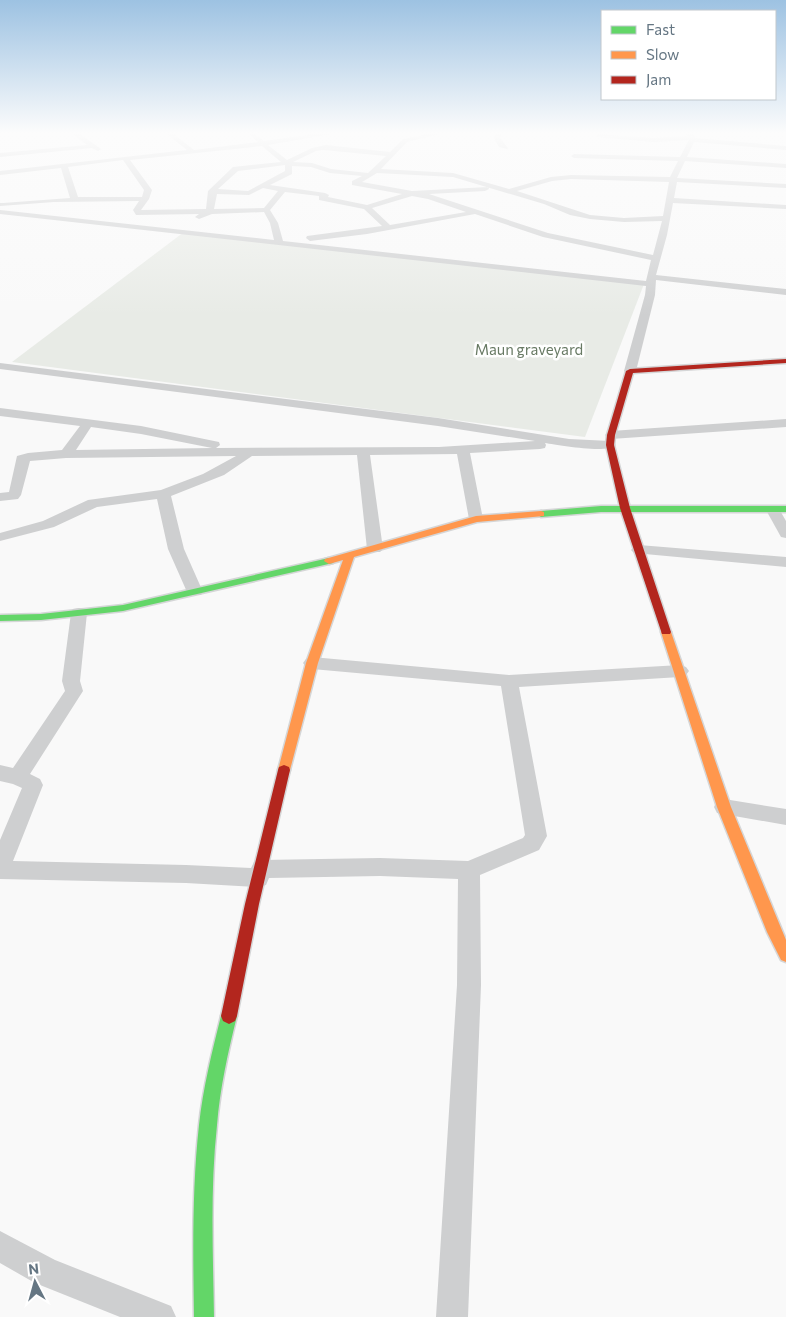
<svg xmlns="http://www.w3.org/2000/svg" width="786" height="1317" font-family="Commissioner,sans-serif">
  <style>
    .green { fill: #e8ebe6 }
    .lines { fill: none; stroke-linecap: round; stroke-linejoin: round }
    .fast-casing { stroke: #d5d6d7; stroke-width: 3 }
    .slow-casing { stroke: #d5d6d7; stroke-width: 3 }
    .jam-casing { stroke: #d5d6d7; stroke-width: 3 }
    .street { fill: #cecfd0; fill-rule: evenodd }
    .fast { fill: #63d668; fill-rule: evenodd }
    .slow { fill: #ff974d; fill-rule: evenodd }
    .jam { fill: #b3261e; fill-rule: evenodd }
    .labels { text-anchor: middle; stroke-width: 5; stroke-linejoin: round; paint-order: stroke }
    .far-park-label { font-size: 15px; fill: #687a64; stroke: #fff }
  </style>
  <rect width="100%" height="100%" fill="#f9f9f9"/>
  <path class="green" d="M 184,232 L 644,284 L 585,437 L 12,362 Z"/>
  <g class="lines">
    <g class="fast-casing">
      <g id="fast">
        <path d="M 601,506 L 786,506 L 786,512 L 601,512 L 541,517 L 536,514 L 541,511 Z"/>
        <path d="M 329,558 L 334,561 L 333,563 L 123,611 L 41,620 L 0,621 L 0,615 L 41,614 L 123,605 Z"/>
        <path d="M 229,1008 L 235,1011 L 237,1016 C 228,1052 220,1088 217,1125 C 210,1189 213,1253 214,1317 L 194,1317 C 193,1253 192,1189 199,1125 C 203,1088 212,1052 221,1016 L 223,1011 Z"/>
      </g>
    </g>
    <g class="slow-casing">
      <g id="slow">
        <path d="M 541,511 L 544,512 L 544,516 L 477,522 L 354,557 L 318,663 L 290,770 L 289,773 L 284,775 L 279,773 L 278,770 L 306,663 L 343,560 L 329,564 L 324,561 L 325,559 L 476,516 Z"/>
        <path d="M 666,628 L 671,632 L 731,807 L 786,940 L 786,962 L 781,960 L 767,932 L 717,807 L 661,632 Z"/>
      </g>
    </g>
    <g class="jam-casing">
      <g id="jam">
        <path d="M 786,359 L 786,363 L 633,373 L 615,435 L 614,445 L 630,508 L 671,632 L 670,634 L 662,634 L 620,508 L 606,445 L 607,435 L 626,371 L 630,369 Z"/>
        <path d="M 284,765 L 289,767 L 290,770 L 259,904 L 237,1016 L 235,1021 L 229,1024 L 223,1021 L 221,1016 L 245,904 L 278,770 L 279,767 Z"/>
      </g>
    </g>
    <g class="street">
      <path d="M 70,132 L 77,132 L 101,149 L 98,151 L 92,148 L 0,157 L 0,153 L 87,145 Z"/>
      <path d="M 164,132 L 171,132 L 194,150 L 258,142 L 246,132 L 252,132 L 264,141 L 329,132 L 343,132 L 268,145 L 287,160 L 312,148 L 326,145 L 390,152 L 403,139 L 437,132 L 448,132 L 407,142 L 381,169 L 453,173 L 509,189 L 551,177 L 571,175 L 670,177 L 678,161 L 574,158 L 571,156 L 574,154 L 680,157 L 689,140 L 654,142 L 596,137 L 595,136 L 598,134 L 654,138 L 687,136 L 686,132 L 692,132 L 695,138 L 786,146 L 786,150 L 694,142 L 687,157 L 786,164 L 786,168 L 685,161 L 677,178 L 786,184 L 786,188 L 677,182 L 674,198 L 786,205 L 786,209 L 673,203 L 667,235 L 656,275 L 786,289 L 786,295 L 656,280 L 655,295 L 636,371 L 630,374 L 624,371 L 645,295 L 646,286 L 0,214 L 0,210 L 274,240 L 270,223 L 264,212 L 212,214 L 199,219 L 195,217 L 199,214 L 136,215 L 133,210 L 139,201 L 54,202 L 0,206 L 0,203 L 3,203 L 70,198 L 61,168 L 0,175 L 0,171 L 187,150 ZM 262,146 L 281,162 L 233,167 L 208,191 L 206,209 L 141,210 L 149,199 L 152,190 L 130,160 ZM 322,150 L 324,150 L 386,156 L 368,173 L 331,169 L 312,163 L 293,162 L 316,151 ZM 123,160 L 144,190 L 142,197 L 78,197 L 68,167 ZM 285,165 L 285,171 L 248,191 L 218,189 L 238,171 ZM 292,166 L 311,167 L 330,173 L 362,176 L 352,181 L 352,185 L 402,194 L 367,205 L 328,197 L 329,195 L 325,193 L 270,185 L 292,174 ZM 377,173 L 453,177 L 544,204 L 570,215 L 590,219 L 624,222 L 662,221 L 653,255 L 548,233 L 429,194 L 485,191 L 489,189 L 488,187 L 412,191 L 362,182 ZM 571,179 L 669,182 L 663,216 L 624,218 L 590,215 L 517,191 L 552,181 ZM 263,188 L 278,191 L 264,208 L 214,209 L 217,194 L 249,195 ZM 285,192 L 319,196 L 319,200 L 364,209 L 382,226 L 307,236 L 306,238 L 310,241 L 367,234 L 475,214 L 543,237 L 651,260 L 646,281 L 283,241 L 278,223 L 270,210 ZM 412,196 L 428,199 L 466,212 L 390,225 L 372,208 Z"/>
      <path d="M 497,132 L 503,132 L 500,138 L 508,148 L 507,149 L 499,147 L 494,138 Z"/>
      <path d="M 0,363 L 438,418 L 569,439 L 610,441 L 616,445 C 608,454 558,445 545,443 L 546,445 L 545,448 L 540,449 L 470,453 L 483,519 L 481,522 L 471,522 L 469,519 L 457,454 L 370,455 L 383,549 L 380,552 L 370,552 L 367,549 L 357,455 L 252,456 L 224,475 L 171,496 L 184,549 L 203,592 L 201,595 L 189,595 L 187,592 L 168,549 L 157,499 L 97,507 L 54,527 L 0,541 L 0,533 L 43,521 L 88,500 L 161,490 L 203,474 L 236,456 L 66,458 L 30,461 L 21,495 L 18,499 L 0,501 L 0,493 L 9,492 L 17,456 L 28,453 L 62,450 L 80,426 L 0,416 L 0,408 L 141,426 L 219,442 L 220,445 L 216,448 L 439,447 L 535,441 L 438,426 L 0,369 ZM 91,427 L 141,434 L 212,448 L 76,450 Z"/>
      <path d="M 786,419 L 786,427 L 611,439 L 605,435 L 611,431 Z"/>
      <path d="M 773,506 L 778,507 L 786,521 L 786,538 L 781,537 L 766,510 L 768,507 Z"/>
      <path d="M 639,545 L 786,557 L 786,567 L 634,553 L 631,550 L 634,547 Z"/>
      <path d="M 79,608 L 85,609 L 87,613 L 80,681 L 83,691 L 30,774 L 40,779 L 43,785 L 13,861 L 186,865 L 251,868 L 254,862 L 262,860 L 380,858 L 468,861 L 523,838 L 525,835 L 501,686 L 312,669 L 306,667 L 303,663 L 306,659 L 312,657 L 509,675 L 680,665 L 686,667 L 689,671 L 686,675 L 680,677 L 519,687 L 547,836 L 539,850 L 480,875 L 481,985 L 468,1317 L 436,1317 L 457,985 L 458,879 L 380,876 L 269,878 L 266,885 L 258,887 L 186,883 L 0,879 L 0,840 L 22,788 L 13,784 L 0,781 L 0,765 L 13,768 L 65,691 L 62,681 L 71,613 L 73,609 Z"/>
      <path d="M 724,799 L 786,809 L 786,825 L 717,813 L 714,807 L 717,801 Z"/>
      <path d="M 0,1231 L 55,1260 L 171,1306 L 176,1317 L 120,1317 L 35,1283 L 0,1263 Z"/>
    </g>
    <use href="#fast" class="fast"/>
    <use href="#slow" class="slow"/>
    <use href="#jam" class="jam"/>
  </g>
  <linearGradient id="sky" x2="0" y2="1"><stop stop-color="#9dc2e2"/><stop offset="0.42" stop-color="#fcfcfc"/><stop offset="1" stop-color="#fcfcfc" stop-opacity="0"/></linearGradient>
  <rect width="786" height="316" fill="url(#sky)"/>
  <g class="labels">
    <g class="far-park-label">
      <text x="529" y="355">Maun graveyard</text>
    </g>
  </g>
  <rect x="601" y="10" width="175" height="90" fill="#ffffff" stroke="#c1c8cd"/>
  <rect x="611" y="26" width="25" height="8" fill="#63d668" stroke="#c1c8cd"/>
  <text x="646" y="35" font-size="15" fill="#657683">Fast</text>
  <rect x="611" y="51" width="25" height="8" fill="#ff974d" stroke="#c1c8cd"/>
  <text x="646" y="60" font-size="15" fill="#657683">Slow</text>
  <rect x="611" y="76" width="25" height="8" fill="#b3261e" stroke="#c1c8cd"/>
  <text x="646" y="85" font-size="15" fill="#657683">Jam</text>
  <g transform="translate(35 1282) rotate(354)" stroke="#ffffff" stroke-width="4" paint-order="stroke">
  <path d="M0-4L9 19L0 12L-9 19Z" fill="#657683"/>
  <text y="-8" font-size="14" font-weight="bold" text-anchor="middle" fill="#657683">N</text>
  </g>
</svg>
